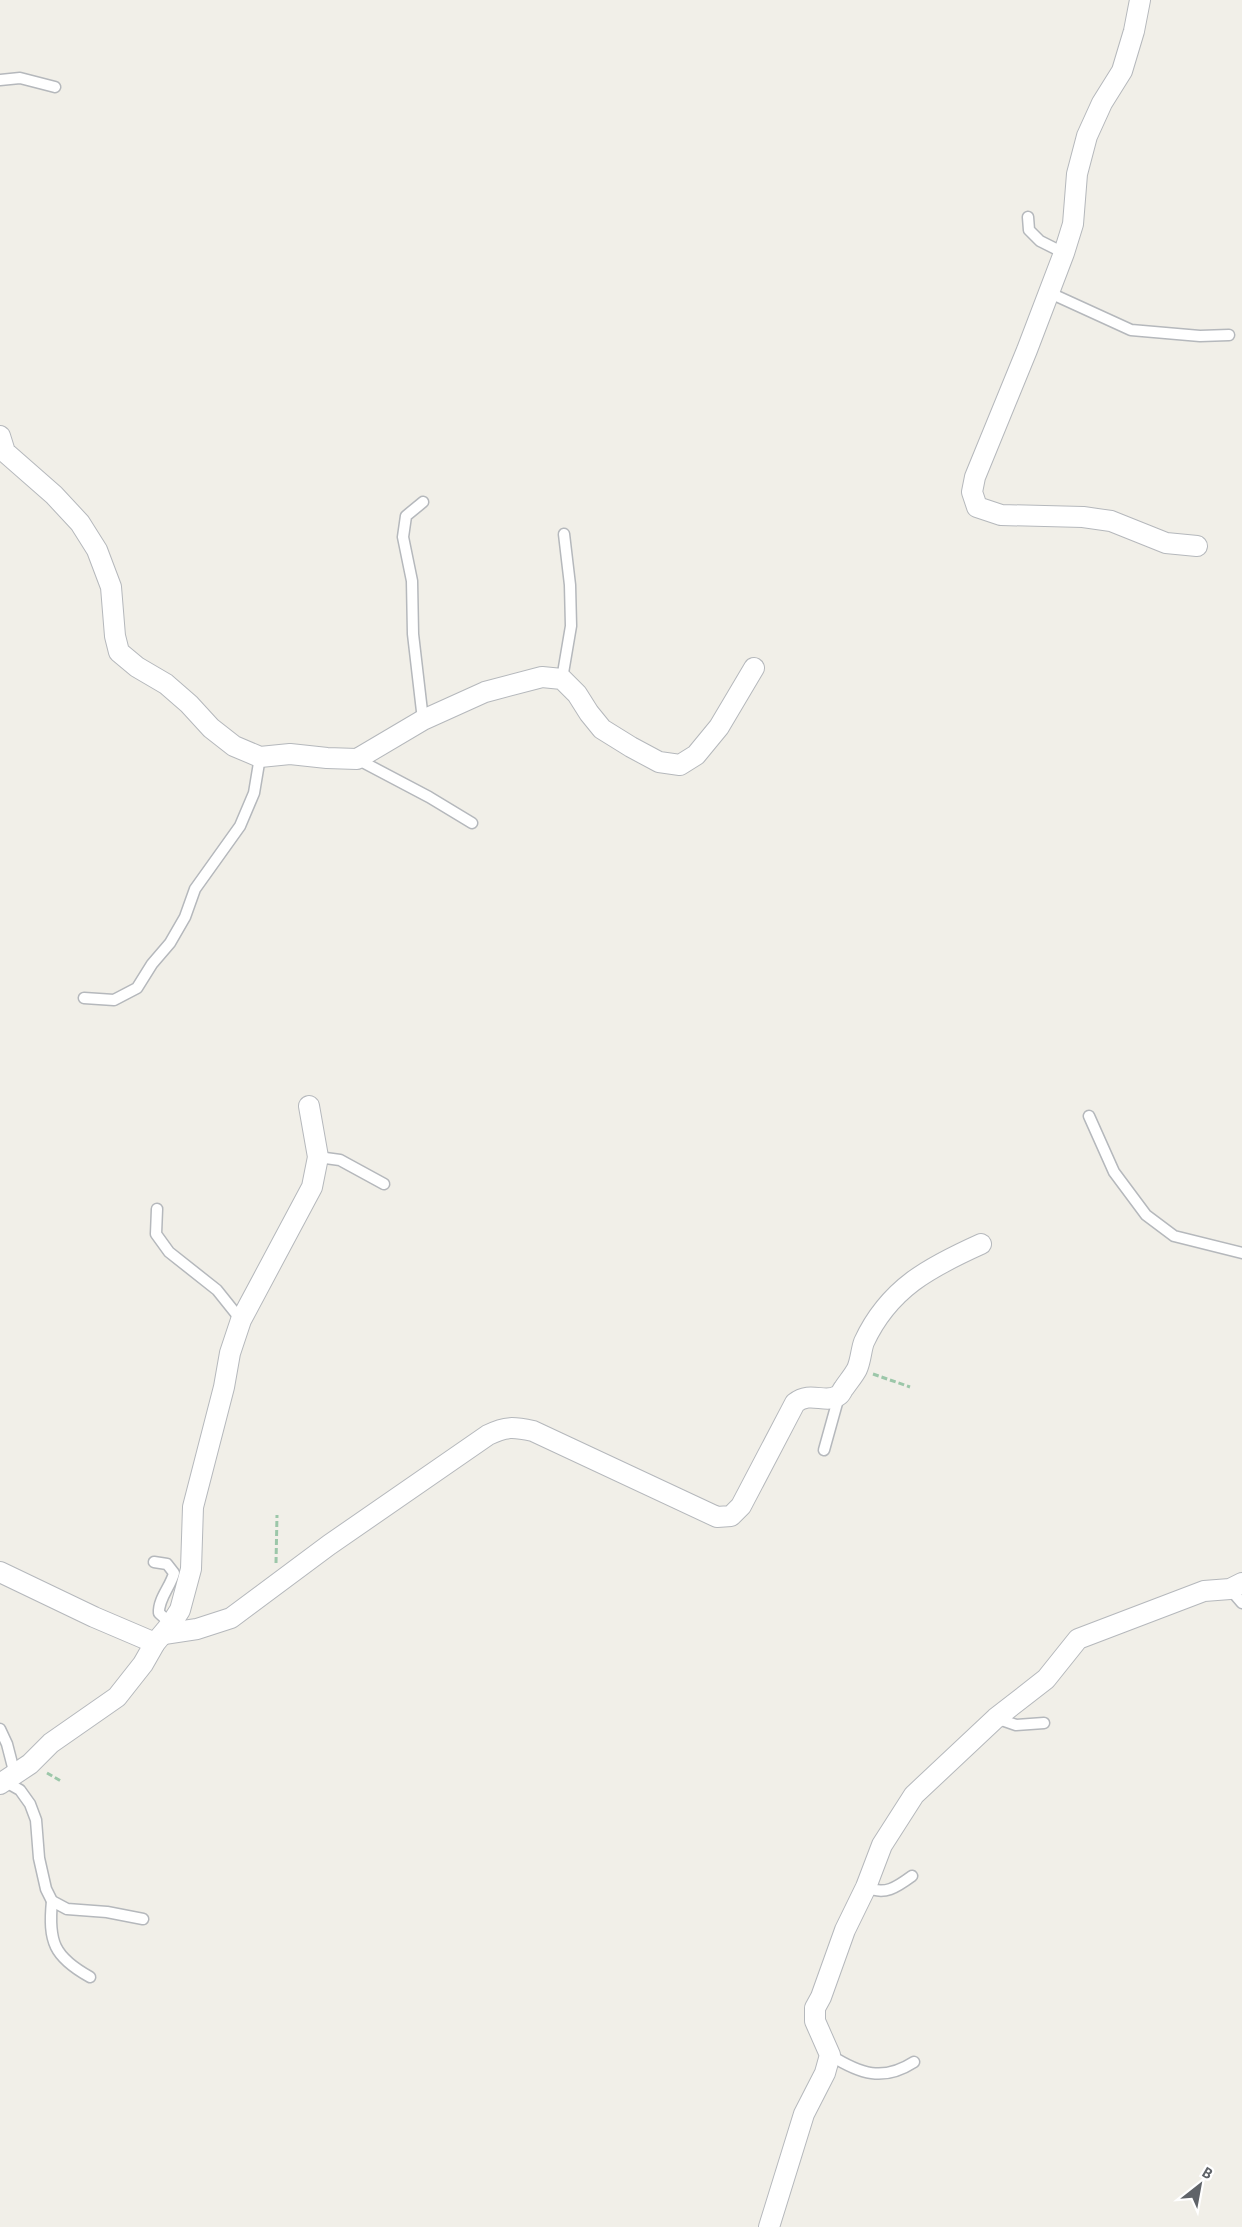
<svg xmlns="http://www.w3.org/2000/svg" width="1242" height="2227" font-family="'Alegreya Sans',sans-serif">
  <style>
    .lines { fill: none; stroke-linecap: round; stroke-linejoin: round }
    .service-casing { stroke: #b5b8bc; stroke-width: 13 }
    .minor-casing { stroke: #b5b8bc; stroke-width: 22 }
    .path { stroke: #9cc7a9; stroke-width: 3; stroke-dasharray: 6 3; stroke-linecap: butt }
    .service { stroke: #fff; stroke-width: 10 }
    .minor { stroke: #fff; stroke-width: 20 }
  </style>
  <rect width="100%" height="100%" fill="#f1efe8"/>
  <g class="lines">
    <g class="service-casing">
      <g id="service">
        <path d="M 0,80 L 20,78 L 55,87"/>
        <path d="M 1028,217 L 1029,230 L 1040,241 L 1064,253"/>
        <path d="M 1050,293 L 1131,330 L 1200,336 L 1229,335"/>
        <path d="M 423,502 L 406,516 L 403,537 L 412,581 L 413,634 L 423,720"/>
        <path d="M 562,679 L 571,626 L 570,585 L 564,534"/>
        <path d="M 357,759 L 429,797 L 472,823"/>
        <path d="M 84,998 L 114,1000 L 137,988 L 152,964 L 170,943 L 185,917 L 195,889 L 240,826 L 254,793 L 260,757"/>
        <path d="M 1089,1116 L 1114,1172 L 1146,1215 L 1174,1236 L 1242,1253"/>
        <path d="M 318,1157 L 340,1160 L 384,1184"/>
        <path d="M 157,1209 L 156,1234 L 169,1252 L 217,1290 L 241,1320"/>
        <path d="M 824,1450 L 839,1396"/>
        <path d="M 154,1562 L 167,1564 L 174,1573 C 171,1586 158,1599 159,1613 L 171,1624"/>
        <path d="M 1230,1589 L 1242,1603"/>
        <path d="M 996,1718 L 1016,1725 L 1044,1723"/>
        <path d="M 0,1729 L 7,1744 L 15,1775"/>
        <path d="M 4,1781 L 20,1790 L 30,1804 L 36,1820 L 39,1858 L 46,1889 L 52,1901 L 67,1909 L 107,1912 L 143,1919"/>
        <path d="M 866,1887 C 885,1896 897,1887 912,1876"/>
        <path d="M 52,1901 C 48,1942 54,1957 90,1977"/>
        <path d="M 830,2055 C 860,2074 883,2082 914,2062"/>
      </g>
    </g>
    <g class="minor-casing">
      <g id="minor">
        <path d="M 1140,0 L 1134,31 L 1122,71 L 1102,103 L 1087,136 L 1077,174 L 1073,224 L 1064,253 L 1027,350 L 975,477 L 972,492 L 977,507 L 1001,515 L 1083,517 L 1111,521 L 1166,543 L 1197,546"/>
        <path d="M 0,436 L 5,452 L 54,495 L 80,523 L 97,550 L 111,587 L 115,636 L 119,652 L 137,667 L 166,684 L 189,704 L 211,728 L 234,746 L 260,757 L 290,754 L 327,758 L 357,759 L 423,720 L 485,692 L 542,677 L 562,679 L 577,694 L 589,713 L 602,729 L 631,747 L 659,762 L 680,765 L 696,755 L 719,727 L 754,668"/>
        <path d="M 0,1572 L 94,1617 L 155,1643"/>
        <path d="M 164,1634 L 197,1629 L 231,1618 L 329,1545 L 488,1435 C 506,1426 514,1427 533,1431 L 717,1517 L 731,1516 L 741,1506 L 795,1403 C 811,1390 826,1405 839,1395 C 841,1394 842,1390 844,1388 C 848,1382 854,1375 857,1369 C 861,1360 861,1350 864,1342 C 889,1288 930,1267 981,1244"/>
        <path d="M 0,1784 L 30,1764 L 51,1743 L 117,1697 L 143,1664 L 155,1643 L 171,1624 L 180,1610 L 191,1569 L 193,1507 L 224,1387 L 230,1353 L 241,1320 L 312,1187 L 318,1157 L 309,1106"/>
        <path d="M 769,2227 L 804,2114 L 825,2073 L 830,2055 L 815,2021 L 815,2008 L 821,1997 L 845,1930 L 866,1887 L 882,1845 L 914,1795 L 996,1718 L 1046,1679 L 1078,1639 L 1204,1591 L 1230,1589 L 1242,1583"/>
      </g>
    </g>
    <g class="path">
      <path d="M 873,1374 L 910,1387"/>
      <path d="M 276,1563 L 277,1515"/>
      <path d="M 47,1773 L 61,1781"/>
    </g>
    <use href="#service" class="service"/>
    <use href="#minor" class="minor"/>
  </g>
  <g transform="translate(1200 2185) rotate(31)" stroke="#ffffff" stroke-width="4.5" paint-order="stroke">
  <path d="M0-4.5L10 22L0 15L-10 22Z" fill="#5f6368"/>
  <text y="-9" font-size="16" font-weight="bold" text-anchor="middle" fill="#5f6368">B</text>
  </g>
</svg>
